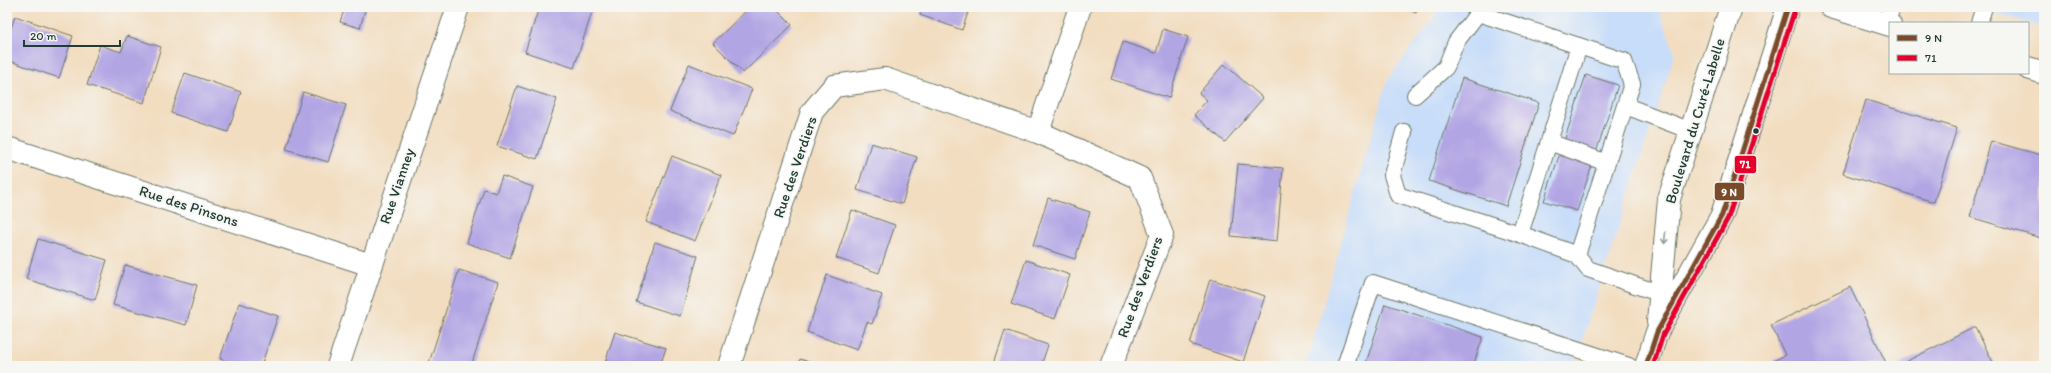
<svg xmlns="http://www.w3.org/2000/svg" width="2051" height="373" font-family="Itim,sans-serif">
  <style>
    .built { fill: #c8ddf9 }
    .building { fill: #b2a5e4 }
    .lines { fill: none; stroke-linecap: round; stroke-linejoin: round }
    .lane-casing { stroke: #697565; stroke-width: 18 }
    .street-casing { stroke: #697565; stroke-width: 24 }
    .primary-casing { stroke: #697565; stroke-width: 24 }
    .lane { stroke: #fff; stroke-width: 16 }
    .street { stroke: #fff; stroke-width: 22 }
    .primary { stroke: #fff; stroke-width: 22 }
    .bus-1-casing { stroke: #f6f6f2; stroke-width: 8 }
    .bus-2-casing { stroke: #f6f6f2; stroke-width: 8 }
    .bus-1 { stroke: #7a4b2a; stroke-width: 5 }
    .bus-2 { stroke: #e4002b; stroke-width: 5 }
    .oneway { stroke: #8f9e9a }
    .bus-dot { fill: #1f3d34; stroke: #f6f6f2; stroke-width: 1.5 }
    .labels { text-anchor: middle; stroke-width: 3.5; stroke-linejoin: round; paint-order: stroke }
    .street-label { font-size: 15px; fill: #1f3d34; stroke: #f6f6f2 }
    .line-badge { stroke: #f6f6f2; stroke-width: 1.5 }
    .badge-label { font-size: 11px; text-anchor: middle; font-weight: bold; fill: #fff }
  </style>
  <rect width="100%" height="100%" fill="#f6f6f2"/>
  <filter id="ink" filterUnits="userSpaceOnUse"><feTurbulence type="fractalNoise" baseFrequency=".025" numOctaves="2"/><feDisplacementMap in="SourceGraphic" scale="8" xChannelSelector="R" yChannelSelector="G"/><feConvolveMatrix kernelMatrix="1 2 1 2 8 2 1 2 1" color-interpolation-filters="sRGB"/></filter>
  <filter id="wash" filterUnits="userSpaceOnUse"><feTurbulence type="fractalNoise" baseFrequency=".012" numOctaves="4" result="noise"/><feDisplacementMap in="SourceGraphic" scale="16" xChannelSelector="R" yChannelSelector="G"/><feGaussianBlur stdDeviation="0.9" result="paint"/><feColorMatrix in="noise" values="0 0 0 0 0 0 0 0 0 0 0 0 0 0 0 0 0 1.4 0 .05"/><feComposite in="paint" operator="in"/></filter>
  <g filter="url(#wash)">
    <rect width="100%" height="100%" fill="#f2ddc0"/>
    <g class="built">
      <path d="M 1436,7 L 1658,7 L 1675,53 L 1574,366 L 1306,366 L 1387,81 L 1435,16 Z"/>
      <path d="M 1977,7 L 2044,7 L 2044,28 L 2028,23 Z"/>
    </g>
    <g id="blocks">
      <g class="building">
        <path d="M 345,7 L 366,7 L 360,28 L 340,22 Z"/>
        <path d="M 539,7 L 587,7 L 593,9 L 574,68 L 525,52 Z"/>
        <path d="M 750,7 L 774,7 L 792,25 L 743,73 L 713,43 Z"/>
        <path d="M 922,7 L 970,7 L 962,30 L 920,15 Z"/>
        <path d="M 1400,7 L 1418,7 L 1416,13 Z"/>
        <path d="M 15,16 L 73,36 L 59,78 L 7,60 L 7,40 Z"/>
        <path d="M 1163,29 L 1188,37 L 1169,98 L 1111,79 L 1123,42 L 1156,53 Z"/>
        <path d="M 127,36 L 161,47 L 144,103 L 87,85 L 100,45 L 121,52 Z"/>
        <path d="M 689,64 L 752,89 L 733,136 L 670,111 Z"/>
        <path d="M 1224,64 L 1263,98 L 1225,142 L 1194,115 L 1207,100 L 1199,93 Z"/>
        <path d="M 185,73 L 241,92 L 228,132 L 171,113 Z"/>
        <path d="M 1586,75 L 1618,85 L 1577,211 L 1544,201 Z"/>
        <path d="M 1462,78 L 1539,103 L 1506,206 L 1429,181 Z"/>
        <path d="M 517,86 L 557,99 L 537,159 L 497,146 Z"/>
        <path d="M 303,92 L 346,105 L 328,162 L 286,149 Z"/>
        <path d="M 1866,100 L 1957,128 L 1934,202 L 1843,174 Z"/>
        <path d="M 1991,141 L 2044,156 L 2044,239 L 1970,217 Z"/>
        <path d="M 871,143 L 917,157 L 902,204 L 857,190 Z"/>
        <path d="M 672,156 L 721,175 L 695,241 L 646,222 Z"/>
        <path d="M 1238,164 L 1283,168 L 1277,241 L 1231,236 Z"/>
        <path d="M 502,176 L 533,187 L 510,258 L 467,243 L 484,189 L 496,193 Z"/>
        <path d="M 1048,198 L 1090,212 L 1075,259 L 1033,245 Z"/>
        <path d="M 852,210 L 895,225 L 879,273 L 836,258 Z"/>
        <path d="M 38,239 L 107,260 L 95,300 L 26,279 Z"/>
        <path d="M 655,242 L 698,256 L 680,316 L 636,302 Z"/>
        <path d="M 1026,260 L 1070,275 L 1055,319 L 1011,304 Z"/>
        <path d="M 125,265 L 197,285 L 186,325 L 113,305 Z"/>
        <path d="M 459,270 L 498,282 L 471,366 L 428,366 Z"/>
        <path d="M 827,275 L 882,295 L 872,324 L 867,322 L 857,350 L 807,332 Z"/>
        <path d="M 1210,279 L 1265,296 L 1243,362 L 1190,344 Z"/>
        <path d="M 1850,287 L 1887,365 L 1775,366 L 1773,361 L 1785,355 L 1771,325 Z"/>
        <path d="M 239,303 L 278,316 L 261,366 L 241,366 L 220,359 Z"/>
        <path d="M 1385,304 L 1483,337 L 1473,366 L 1365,366 Z"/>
        <path d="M 1975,327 L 1995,366 L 1897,366 Z"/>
        <path d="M 1005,330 L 1048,345 L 1041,366 L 993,366 Z"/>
        <path d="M 615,332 L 666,348 L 660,366 L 604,366 Z"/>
        <path d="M 800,359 L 822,366 L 798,366 Z"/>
      </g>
    </g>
  </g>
  <g filter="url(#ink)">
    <use href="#blocks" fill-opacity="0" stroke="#697565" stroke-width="1"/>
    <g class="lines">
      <g class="lane-casing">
        <g id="lane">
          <path d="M 1480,7 L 1478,13 L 1579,46 L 1520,234 L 1577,255 L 1588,269 L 1670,297"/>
          <path d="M 1979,23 L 1984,7"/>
          <path d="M 1886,24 L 1892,7"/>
          <path d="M 1415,95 L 1446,67 L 1456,42 L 1478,13"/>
          <path d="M 1626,106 L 1691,131"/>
          <path d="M 1404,132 L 1392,175 L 1398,195 L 1520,234"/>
          <path d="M 1549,142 L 1607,163"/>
          <path d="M 1577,255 L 1632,84 L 1624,61 L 1579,46"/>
          <path d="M 1345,366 L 1373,283 L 1629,366"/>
        </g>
      </g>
      <g class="street-casing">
        <g id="street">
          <path d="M 1831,7 L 1890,25"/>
          <path d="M 2028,68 L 2044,73"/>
          <path d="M 1038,132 L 1080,7"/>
          <path d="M 7,148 L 371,265"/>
          <path d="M 338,366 L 458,7"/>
          <path d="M 729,366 L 812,112 L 834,86 L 885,79 L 1038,132 L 1140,178 L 1162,235 L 1111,366"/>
        </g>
      </g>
      <g class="primary-casing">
        <g id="primary">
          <path d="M 1658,322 L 1669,199 L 1731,7"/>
          <path d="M 1646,366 L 1657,332 L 1722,215 L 1788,7"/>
        </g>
      </g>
      <use href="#lane" class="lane"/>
      <use href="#street" class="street"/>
      <use href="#primary" class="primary"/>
      <g class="bus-1-casing">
        <path id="bus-1" d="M 1646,366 L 1657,332 L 1722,215 L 1788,7"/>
      </g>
      <g class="bus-2-casing">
        <path id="bus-2" d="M 1653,366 L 1663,335 L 1728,218 L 1795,9"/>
      </g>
      <use href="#bus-1" class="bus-1"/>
      <use href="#bus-2" class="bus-2"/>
    </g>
    <defs><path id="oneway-shaft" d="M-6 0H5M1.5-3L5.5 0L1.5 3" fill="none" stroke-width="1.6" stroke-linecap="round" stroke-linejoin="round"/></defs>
    <use class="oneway" href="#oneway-shaft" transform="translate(1665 238) rotate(95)"/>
  </g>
  <circle class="bus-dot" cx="1756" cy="131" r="3.5"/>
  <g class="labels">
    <g class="street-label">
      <text transform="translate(1695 121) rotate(-73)" y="5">Boulevard du Curé-Labelle</text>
      <text transform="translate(795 167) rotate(-71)" y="5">Rue des Verdiers</text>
      <text transform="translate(397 186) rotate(-71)" y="5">Rue Vianney</text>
      <text transform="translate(189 206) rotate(18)" y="5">Rue des Pinsons</text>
      <text transform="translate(1140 287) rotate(-70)" y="5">Rue des Verdiers</text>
    </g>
  </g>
  <g class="line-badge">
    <rect x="1734" y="155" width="23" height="19" rx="4" fill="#e4002b"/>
    <rect x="1714" y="182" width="31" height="19" rx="4" fill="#7a4b2a"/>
  </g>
  <g class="badge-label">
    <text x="1745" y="168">71</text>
    <text x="1729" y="196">9 N</text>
  </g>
  <rect width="2051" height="373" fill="none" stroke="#f6f6f2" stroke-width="24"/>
  <rect x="1889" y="22" width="140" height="52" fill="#f6f6f2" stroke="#a0aca6"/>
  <rect x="1897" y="35" width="20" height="6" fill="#7a4b2a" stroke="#a0aca6"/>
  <text x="1925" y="42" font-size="12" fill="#1f3d34">9 N</text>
  <rect x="1897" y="55" width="20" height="6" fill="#e4002b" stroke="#a0aca6"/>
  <text x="1925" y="62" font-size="12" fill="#1f3d34">71</text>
  <path d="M24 40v6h96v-6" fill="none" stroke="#1f3d34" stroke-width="2"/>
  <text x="30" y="40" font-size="12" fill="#1f3d34" stroke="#f6f6f2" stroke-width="3" paint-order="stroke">20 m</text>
</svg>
